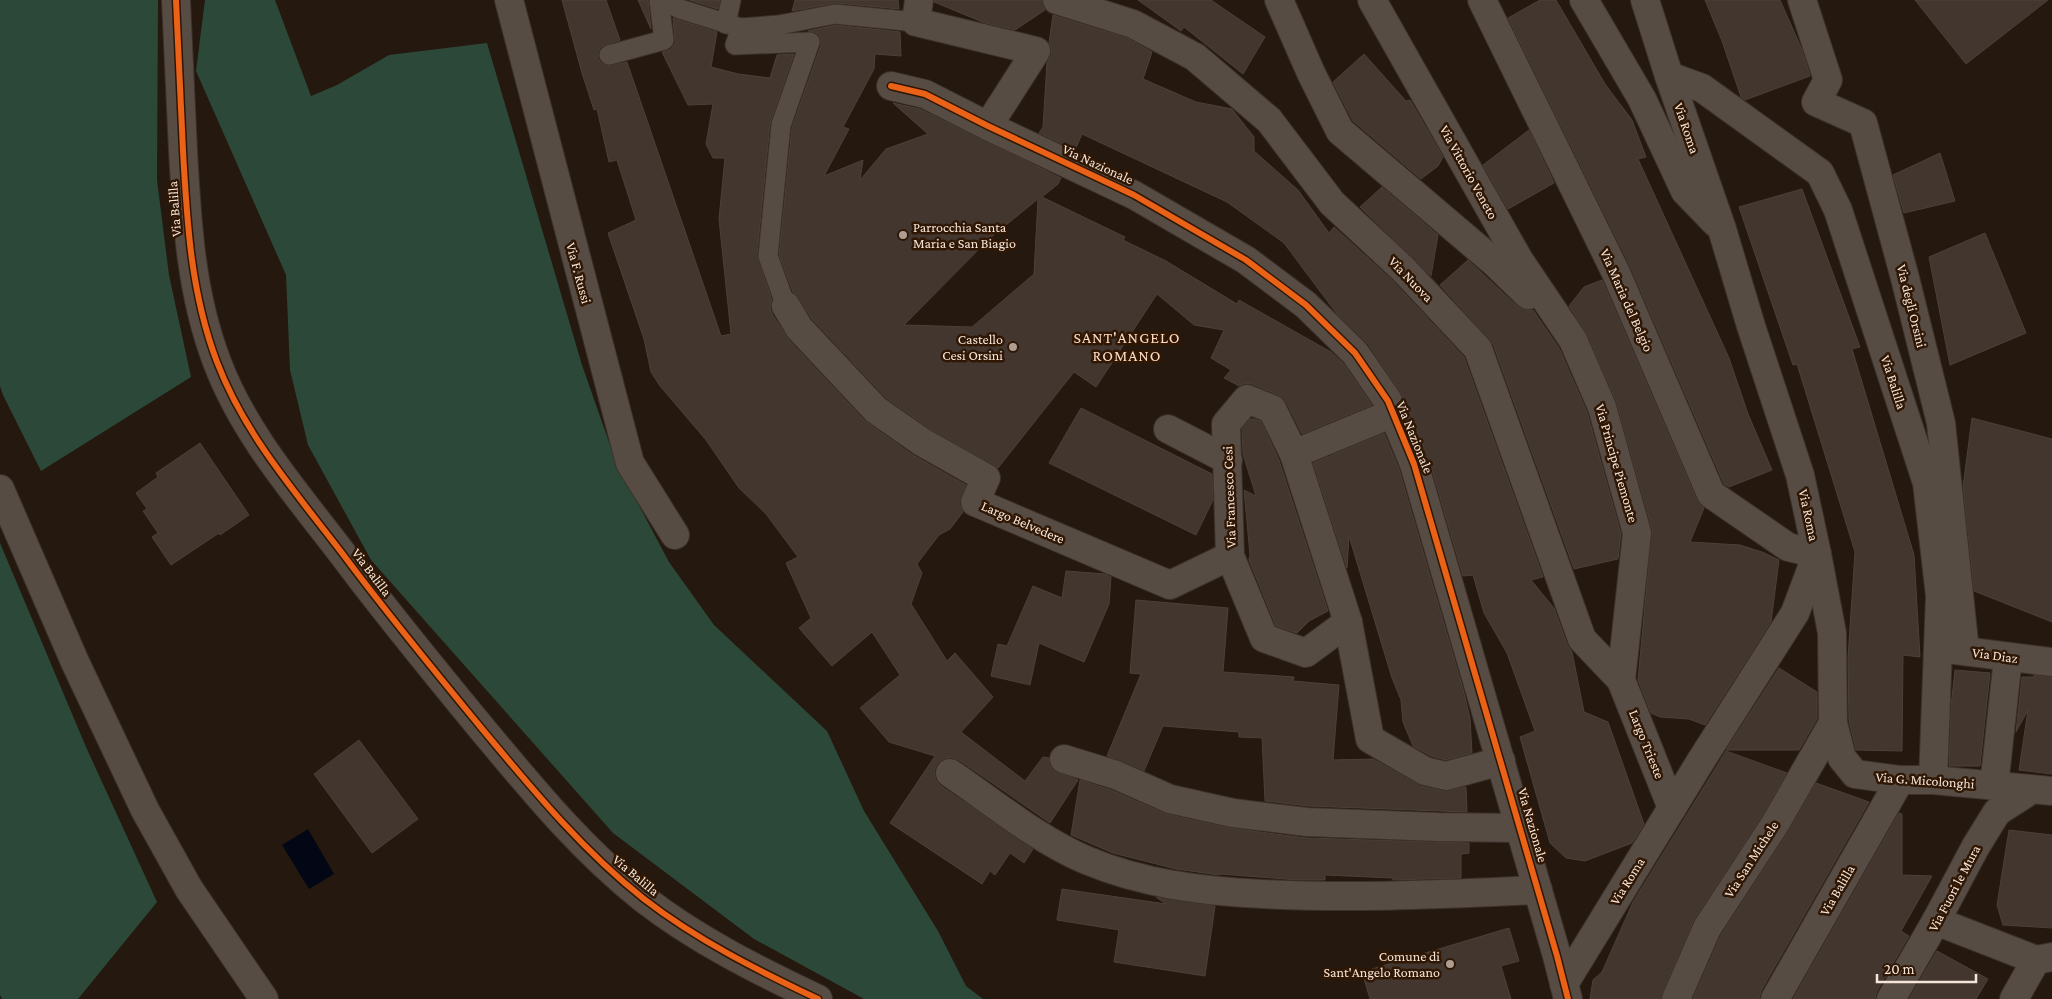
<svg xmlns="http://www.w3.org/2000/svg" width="2052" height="999" font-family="'Crimson Pro',serif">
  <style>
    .green { fill: #2c4838 }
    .water { fill: #030715 }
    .building { fill: #42362e; stroke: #4c4038; fill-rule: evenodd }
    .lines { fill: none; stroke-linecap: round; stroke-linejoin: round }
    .service-casing { stroke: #3c312b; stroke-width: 21 }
    .minor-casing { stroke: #3c312b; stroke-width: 30 }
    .tertiary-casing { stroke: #3c312b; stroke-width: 30 }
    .service { stroke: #564c44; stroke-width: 19 }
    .minor { stroke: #564c44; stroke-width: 28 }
    .tertiary { stroke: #564c44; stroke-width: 28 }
    .cycleway-casing { stroke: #2f1704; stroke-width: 9 }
    .cycleway { stroke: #ea6118; stroke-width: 6 }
    .poi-dot { fill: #ad9d92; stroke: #2f1704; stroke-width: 2 }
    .labels { text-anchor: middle; stroke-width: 5; stroke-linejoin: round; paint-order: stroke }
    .street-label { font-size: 14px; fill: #f6e5d9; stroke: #2f1704 }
    .poi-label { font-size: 14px; fill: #f6e5d9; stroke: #2f1704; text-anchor: end }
    .quarter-label { font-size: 16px; letter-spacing: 1px; fill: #fbd9c2; stroke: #2f1704 }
  </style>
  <rect width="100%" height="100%" fill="#25180e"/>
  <g class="green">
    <path d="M 0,0 L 158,0 L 157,180 L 169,275 L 191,377 L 41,471 L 3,395 L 0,386 Z"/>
    <path d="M 205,0 L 275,0 L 311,96 L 337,85 L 389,55 L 487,43 L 582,365 L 616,462 L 669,562 L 714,625 L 827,731 L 864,811 L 938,931 L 966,986 L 983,999 L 864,999 L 754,939 L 613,833 L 371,560 L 308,445 L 290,370 L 286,275 L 196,71 Z"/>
    <path d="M 0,543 L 86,747 L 157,902 L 78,999 L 2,999 L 0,995 Z"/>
  </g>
  <path class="water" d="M 308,829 L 334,874 L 309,889 L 282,845 Z"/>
  <g class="building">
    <path d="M 562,0 L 606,0 L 620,40 L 601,47 L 598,52 L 598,58 L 601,63 L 607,66 L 627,62 L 721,336 L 731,334 L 719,219 L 725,158 L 713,158 L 706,144 L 713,104 L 688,105 L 662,52 L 671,49 L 675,43 L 673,18 L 717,32 L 711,67 L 738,74 L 770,78 L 777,55 L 794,54 L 770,124 L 757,255 L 772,300 L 770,307 L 772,314 L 788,339 L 865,421 L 913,455 L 966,485 L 959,503 L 963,512 L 950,529 L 939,535 L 917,564 L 922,573 L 911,604 L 947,661 L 955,653 L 993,697 L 961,732 L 1025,781 L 1043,757 L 1049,758 L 1049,763 L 1053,770 L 1078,780 L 1050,823 L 959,760 L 951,757 L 943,759 L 937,764 L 934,772 L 936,780 L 941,786 L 1033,849 L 1024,863 L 1010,853 L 995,875 L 990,871 L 982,884 L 890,823 L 935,756 L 889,742 L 860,708 L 900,675 L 872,632 L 832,666 L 799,628 L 811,618 L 786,563 L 798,557 L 766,514 L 739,488 L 706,440 L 660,386 L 651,372 L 644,339 L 608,233 L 636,220 L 617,160 L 609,162 L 597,109 L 594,110 L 582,73 Z"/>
    <path d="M 638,0 L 648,0 L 651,29 Z"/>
    <path d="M 689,0 L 720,0 L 718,9 Z"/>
    <path d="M 795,0 L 898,0 L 899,9 L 836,3 L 792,11 Z"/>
    <path d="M 934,0 L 1042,0 L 1045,10 L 1015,30 L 985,23 L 934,2 Z"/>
    <path d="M 1138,0 L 1211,0 L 1265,37 L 1243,74 L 1184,27 L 1181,31 Z"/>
    <path d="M 1540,0 L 1556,0 L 1605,84 L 1632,120 L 1646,157 L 1638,159 L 1729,358 L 1748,414 L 1772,470 L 1729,487 L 1724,484 L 1630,266 L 1508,18 Z"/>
    <path d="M 1705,0 L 1780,0 L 1803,52 L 1810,76 L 1745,100 L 1741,97 L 1722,41 Z"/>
    <path d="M 1915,0 L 2048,0 L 1966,64 Z"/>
    <path d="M 1053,15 L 1127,38 L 1152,52 L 1143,79 L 1196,102 L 1232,109 L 1254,137 L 1254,151 L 1298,190 L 1329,233 L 1334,227 L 1392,280 L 1464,357 L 1543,577 L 1531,580 L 1554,608 L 1567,644 L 1572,652 L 1584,712 L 1608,722 L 1644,824 L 1632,843 L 1585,861 L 1566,858 L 1550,843 L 1520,737 L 1535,731 L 1507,653 L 1484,613 L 1473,575 L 1463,576 L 1429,460 L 1402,395 L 1368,344 L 1337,314 L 1284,243 L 1227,202 L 1082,134 L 1075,150 L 1039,133 L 1043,127 L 1047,63 L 1052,52 L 1049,43 Z"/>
    <path d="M 836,25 L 900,32 L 901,56 L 875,54 L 874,69 L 843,127 L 849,129 L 824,176 L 863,160 L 860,180 L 886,149 L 928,134 L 893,103 L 920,109 L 1061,178 L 1058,184 L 1042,197 L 1125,237 L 1123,240 L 1166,261 L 1237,304 L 1239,300 L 1331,352 L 1343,363 L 1372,405 L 1302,434 L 1286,402 L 1278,395 L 1252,384 L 1244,384 L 1239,386 L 1224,378 L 1231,370 L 1211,358 L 1224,330 L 1194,325 L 1157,294 L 1096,387 L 1074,372 L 998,468 L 930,429 L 886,398 L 812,319 L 799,298 L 793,292 L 779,255 L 792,127 L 821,45 L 819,35 L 814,32 L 808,31 ZM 1038,199 L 1034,274 L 972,327 L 904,325 L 990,238 Z"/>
    <path d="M 1364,54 L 1406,101 L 1410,100 L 1443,157 L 1438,166 L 1421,179 L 1353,121 L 1333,82 Z"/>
    <path d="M 1529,130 L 1554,183 L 1508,209 L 1483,165 Z"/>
    <path d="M 1940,153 L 1955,201 L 1904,213 L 1893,175 Z"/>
    <path d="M 1382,187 L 1438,235 L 1431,276 L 1360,207 Z"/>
    <path d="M 1802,189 L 1860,347 L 1852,349 L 1914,555 L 1920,657 L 1903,655 L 1902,751 L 1856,750 L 1849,721 L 1848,658 L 1855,552 L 1797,364 L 1793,365 L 1739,207 Z"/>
    <path d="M 1985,233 L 2026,333 L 1950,365 L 1929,257 Z"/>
    <path d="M 1468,260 L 1517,306 L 1525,310 L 1533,310 L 1559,348 L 1587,412 L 1621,534 L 1618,559 L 1574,569 L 1493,344 L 1440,285 Z"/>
    <path d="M 1602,280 L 1697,500 L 1704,508 L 1690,542 L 1740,545 L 1762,552 L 1779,560 L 1771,622 L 1705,725 L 1689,719 L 1660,717 L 1651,713 L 1638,680 L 1652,529 L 1616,401 L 1587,334 L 1569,306 L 1584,287 Z"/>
    <path d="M 1081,408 L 1212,474 L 1213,500 L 1196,535 L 1049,463 Z"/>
    <path d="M 1972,418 L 2052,439 L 2052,622 L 1974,591 L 1963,487 Z"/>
    <path d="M 1250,419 L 1254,419 L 1261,421 L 1279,460 L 1328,611 L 1309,621 L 1297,633 L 1276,626 L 1249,560 L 1250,555 L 1244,490 L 1256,496 L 1243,454 L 1242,429 Z"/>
    <path d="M 1384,433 L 1399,469 L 1463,689 L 1470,718 L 1472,753 L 1446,760 L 1431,756 L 1413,746 L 1403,722 L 1401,700 L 1392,678 L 1349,536 L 1347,568 L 1313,463 Z"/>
    <path d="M 200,443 L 249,515 L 220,535 L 219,533 L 171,565 L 152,537 L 158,533 L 143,511 L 147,509 L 136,493 L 158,477 L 156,473 Z"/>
    <path d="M 1066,571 L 1105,574 L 1111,577 L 1109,604 L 1084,662 L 1039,643 L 1030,685 L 991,676 L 998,644 L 1007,646 L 1033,586 L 1062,598 Z"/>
    <path d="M 1136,600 L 1228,608 L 1223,672 L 1294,677 L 1293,681 L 1339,685 L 1333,760 L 1373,759 L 1421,786 L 1443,791 L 1466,787 L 1467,812 L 1308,806 L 1265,801 L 1262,738 L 1239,737 L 1239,732 L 1163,726 L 1144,771 L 1107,756 L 1141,674 L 1130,673 Z"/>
    <path d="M 1779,668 L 1817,692 L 1817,719 L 1799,750 L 1726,750 Z"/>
    <path d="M 1955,670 L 1990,673 L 1980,766 L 1949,766 L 1951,706 Z"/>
    <path d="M 2034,675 L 2052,677 L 2052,774 L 2019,770 L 2028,710 L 2016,732 L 2022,677 L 2034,677 Z"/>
    <path d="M 359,740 L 418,819 L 372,853 L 314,774 Z"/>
    <path d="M 1726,751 L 1787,773 L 1762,816 L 1694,920 L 1662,993 L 1661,999 L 1590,999 L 1593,980 L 1602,972 L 1633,902 Z"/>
    <path d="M 1080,780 L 1111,790 L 1166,814 L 1230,828 L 1306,838 L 1469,843 L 1469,853 L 1461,854 L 1461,878 L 1393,880 L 1393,878 L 1325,875 L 1325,880 L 1298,880 L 1220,874 L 1219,875 L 1176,869 L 1113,853 L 1071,835 Z"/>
    <path d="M 1816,783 L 1869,802 L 1761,991 L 1759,999 L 1693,999 L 1721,935 L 1788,832 Z"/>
    <path d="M 1899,813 L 1902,814 L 1902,875 L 1932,876 L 1901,931 L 1909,936 L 1877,991 L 1875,999 L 1793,999 Z"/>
    <path d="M 2009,830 L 2052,835 L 2052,928 L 2003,925 L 1997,905 Z"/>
    <path d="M 1062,889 L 1166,904 L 1156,897 L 1215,906 L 1205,976 L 1114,962 L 1119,930 L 1057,920 Z"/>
    <path d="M 1509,928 L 1519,961 L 1501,966 L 1511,999 L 1370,999 L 1362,972 Z"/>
    <path d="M 1937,951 L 1988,979 L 1976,999 L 1909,999 Z"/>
  </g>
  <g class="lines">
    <g class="service-casing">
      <g id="service">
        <path d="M 662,0 L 680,9 L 741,28 L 779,25 L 835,14 L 916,22"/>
        <path d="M 726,24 L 731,0"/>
        <path d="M 741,28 L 735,45 L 810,42 L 781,125 L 768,256 L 786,306"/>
        <path d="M 609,55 L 664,40 L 659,0"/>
      </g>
    </g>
    <g class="minor-casing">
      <g id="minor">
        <path d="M 176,0 C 178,50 181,101 183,151 C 187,223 191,294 217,362 C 245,436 298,495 345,557 C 389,616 436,673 483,730 C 533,790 582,850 644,899 C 697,940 757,970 818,999"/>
        <path d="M 509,0 L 630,463 L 675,535"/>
        <path d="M 919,0 L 916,22 L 1036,51 L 988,126"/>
        <path d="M 1057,0 L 1133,24 L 1195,57 L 1269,120 L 1332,203 L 1403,269 L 1478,349 L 1582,639 L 1621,680 L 1672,808"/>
        <path d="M 1279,0 L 1311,73 L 1340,131 L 1494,262 L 1528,295"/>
        <path d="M 1372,0 L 1519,260 L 1573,340 L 1602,407 L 1637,533 L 1621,680"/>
        <path d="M 1482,0 L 1616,273 L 1711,494 L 1788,547 L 1817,554 L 1832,633 L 1833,723 L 1842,758 L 1855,774 L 1900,780 L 1933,780 L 2052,791"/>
        <path d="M 1584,0 L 1642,99 L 1685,191 L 1716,223"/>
        <path d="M 1802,0 L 1828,80 L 1816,102 L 1863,123 L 1905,278 L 1941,423 L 1965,651"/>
        <path d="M 1669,76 L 1702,88 L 1820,173 L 1838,210 L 1927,483 L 1940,596 L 1933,780"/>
        <path d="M 891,86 L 925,94 L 988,126 L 1134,195 L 1246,260 L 1306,305 L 1355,353 L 1388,401 L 1414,464 L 1557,956 L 1568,999"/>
        <path d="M 786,306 L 799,328 L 876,410 L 922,442 L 986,478 L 975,502 L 1170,585 L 1230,556"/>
        <path d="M 1393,413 L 1294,454 L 1348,622 L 1370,739 L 1425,771 L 1446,776 L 1501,761"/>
        <path d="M 1168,429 L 1228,460"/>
        <path d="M 1294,454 L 1272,409 L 1247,399 L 1226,424 L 1230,556 L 1264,638 L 1306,653 L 1348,622"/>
        <path d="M 1947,649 L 2052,662"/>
        <path d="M 1064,759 L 1116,775 L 1170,799 L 1233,813 L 1307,822 L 1438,827 L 1520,828"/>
        <path d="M 950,773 C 994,803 1037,839 1086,860 C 1143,884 1202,891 1263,894 C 1355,899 1447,894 1538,890"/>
        <path d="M 1994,786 L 2008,658"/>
        <path d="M 1936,921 L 2036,960 L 2052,957"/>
        <path d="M 1564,984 L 1702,759 L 1795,613 L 1817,554 L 1800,475 L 1751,326 L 1722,229 L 1669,76 L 1645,0"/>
        <path d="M 1676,999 L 1707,928 L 1775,824 L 1833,723"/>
        <path d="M 1775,999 L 1900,780"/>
        <path d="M 1891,999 L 1936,921 L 1976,846 L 1997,812 L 2031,790"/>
        <path d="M 2014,999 L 2036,960"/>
      </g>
    </g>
    <g class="tertiary-casing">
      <path id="tertiary" d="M 0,489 L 75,662 L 145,810 L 189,889 L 264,999"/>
    </g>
    <use href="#service" class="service"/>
    <use href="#minor" class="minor"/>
    <use href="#tertiary" class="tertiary"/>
    <g class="cycleway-casing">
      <g id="cycleway">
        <path d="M 176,0 C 178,50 181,101 183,151 C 187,223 191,294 217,362 C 245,436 298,495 345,557 C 389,616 436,673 483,730 C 533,790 582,850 644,899 C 697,940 757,970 818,999"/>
        <path d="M 891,86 L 925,94 L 988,126 L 1134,195 L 1246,260 L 1306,305 L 1355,353 L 1388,401 L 1414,464 L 1557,956 L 1568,999"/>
      </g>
    </g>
    <use href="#cycleway" class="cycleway"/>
  </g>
  <g class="poi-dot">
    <circle cx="903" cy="235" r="5"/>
    <circle cx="1013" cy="347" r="5"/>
    <circle cx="1450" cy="964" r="5"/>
  </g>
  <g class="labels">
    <g class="street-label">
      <text transform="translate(1687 128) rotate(71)" y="5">Via Roma</text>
      <text transform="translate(1098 164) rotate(25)" y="5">Via Nazionale</text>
      <text transform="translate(1469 172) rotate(61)" y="5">Via Vittorio Veneto</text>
      <text transform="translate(174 209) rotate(-94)" y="5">Via Balilla</text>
      <text transform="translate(579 273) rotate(75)" y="5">Via F. Russi</text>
      <text transform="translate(1411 279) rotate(46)" y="5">Via Nuova</text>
      <text transform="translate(1627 300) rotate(66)" y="5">Via Maria del Belgio</text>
      <text transform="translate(1912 306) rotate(76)" y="5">Via degli Orsini</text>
      <text transform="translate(1894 382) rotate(72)" y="5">Via Balilla</text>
      <text transform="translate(1415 437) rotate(68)" y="5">Via Nazionale</text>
      <text transform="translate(1617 463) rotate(74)" y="5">Via Principe Piemonte</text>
      <text transform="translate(1229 497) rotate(-92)" y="5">Via Francesco Cesi</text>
      <text transform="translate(1809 515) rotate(78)" y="5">Via Roma</text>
      <text transform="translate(1023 522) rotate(23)" y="5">Largo Belvedere</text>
      <text transform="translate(372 572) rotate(53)" y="5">Via Balilla</text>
      <text transform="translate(1995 655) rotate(8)" y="5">Via Diaz</text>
      <text transform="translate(1647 744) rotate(68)" y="5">Largo Trieste</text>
      <text transform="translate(1925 780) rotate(4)" y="5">Via G. Micolonghi</text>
      <text transform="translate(1533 825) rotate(74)" y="5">Via Nazionale</text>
      <text transform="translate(1751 859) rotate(-57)" y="5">Via San Michele</text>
      <text transform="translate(636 875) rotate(40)" y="5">Via Balilla</text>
      <text transform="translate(1627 881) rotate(-58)" y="5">Via Roma</text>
      <text transform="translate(1954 888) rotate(-62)" y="5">Via Fuori le Mura</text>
      <text transform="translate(1837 890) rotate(-60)" y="5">Via Balilla</text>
    </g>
    <g class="poi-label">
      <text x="913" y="232" text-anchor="start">Parrocchia Santa<tspan x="913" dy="16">Maria e San Biagio</tspan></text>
      <text x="1003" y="344">Castello<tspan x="1003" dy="16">Cesi Orsini</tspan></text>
      <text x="1440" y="961">Comune di<tspan x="1440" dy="16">Sant'Angelo Romano</tspan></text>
    </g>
    <g class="quarter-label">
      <text x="1127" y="343">SANT'ANGELO<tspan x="1127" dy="18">ROMANO</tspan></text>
    </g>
  </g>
  <path d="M1877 974v8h99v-8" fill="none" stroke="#f6e5d9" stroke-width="2.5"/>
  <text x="1884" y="974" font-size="15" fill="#f6e5d9" stroke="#2f1704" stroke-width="4" paint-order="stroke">20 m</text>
</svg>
